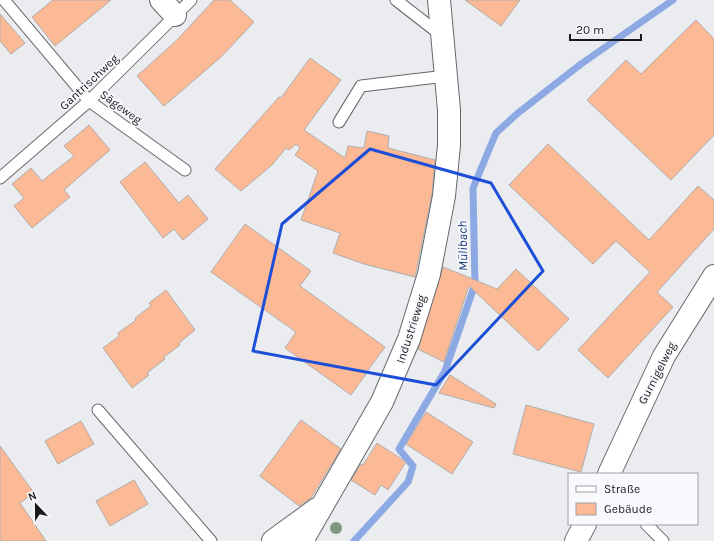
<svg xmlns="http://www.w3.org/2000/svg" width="714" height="541" font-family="Karla,sans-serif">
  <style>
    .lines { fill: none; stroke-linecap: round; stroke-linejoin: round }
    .stream { stroke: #8da9e4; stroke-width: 7 }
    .building { fill: #fcb996; stroke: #b1adac }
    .service-casing { stroke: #67686b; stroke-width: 13 }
    .minor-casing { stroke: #67686b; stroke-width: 24 }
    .service { stroke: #fff; stroke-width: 11 }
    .minor { stroke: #fff; stroke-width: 22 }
    .tree { fill: #809678 }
    .marked { fill: none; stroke: #1d4ed8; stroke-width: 3; stroke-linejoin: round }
    .labels { text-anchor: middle; stroke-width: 3.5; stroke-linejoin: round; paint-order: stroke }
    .street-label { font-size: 12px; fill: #19191a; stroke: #f7f9fc }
    .water-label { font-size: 13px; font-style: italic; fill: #1f3a7f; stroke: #f7f9fc }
  </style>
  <rect width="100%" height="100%" fill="#eaecef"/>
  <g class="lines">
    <path class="stream" d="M 354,541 L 408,482 L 413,466 L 399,449 L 445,371 L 475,284 L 473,188 L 496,133 L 518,113 L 581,64 L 673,0"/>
  </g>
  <g class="building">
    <path d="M 53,0 L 111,0 L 55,46 L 32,17 Z"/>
    <path d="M 214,0 L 230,0 L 254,22 L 221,57 L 164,106 L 137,76 L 177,40 Z"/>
    <path d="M 465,0 L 520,0 L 501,26 Z"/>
    <path d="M 0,14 L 25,43 L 11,54 L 0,41 Z"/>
    <path d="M 696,20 L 714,39 L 714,135 L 671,180 L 587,100 L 626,60 L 641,74 Z"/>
    <path d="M 310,58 L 341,80 L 304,130 L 345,158 L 348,146 L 364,148 L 367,131 L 389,136 L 388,148 L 435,160 L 432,194 L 415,277 L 364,264 L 333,253 L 340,233 L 301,220 L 318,171 L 295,155 L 300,148 L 296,144 L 289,150 L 286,148 L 272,165 L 241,191 L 215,169 L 279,97 L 281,98 Z"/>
    <path d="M 89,125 L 110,150 L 64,190 L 70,197 L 32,228 L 14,206 L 24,198 L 12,184 L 31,168 L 42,181 L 74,156 L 64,146 Z"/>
    <path d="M 548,144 L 649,240 L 698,186 L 714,200 L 714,229 L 657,292 L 673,307 L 608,378 L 578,350 L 650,272 L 616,241 L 593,264 L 509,185 Z"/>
    <path d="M 145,162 L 179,203 L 188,195 L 208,219 L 183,240 L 174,229 L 163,238 L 120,182 Z"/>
    <path d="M 245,224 L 311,271 L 300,286 L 385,347 L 366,373 L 361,371 L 366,374 L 351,395 L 285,348 L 296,332 L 211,272 Z"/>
    <path d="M 443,267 L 497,289 L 516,269 L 569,319 L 538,351 L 469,286 L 444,362 L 418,349 Z"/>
    <path d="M 166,290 L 195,330 L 179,343 L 180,345 L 164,357 L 165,359 L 147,373 L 149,375 L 132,388 L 103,348 L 119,336 L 118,333 L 136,320 L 135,318 L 151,306 L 149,303 Z"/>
    <path d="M 450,375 L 496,404 L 494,408 L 439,393 Z"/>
    <path d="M 526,405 L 594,424 L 581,472 L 513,454 Z"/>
    <path d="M 426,412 L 473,442 L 452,474 L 406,444 Z"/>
    <path d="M 301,420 L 341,449 L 311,498 L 299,506 L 260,476 Z"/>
    <path d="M 81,421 L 94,444 L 58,464 L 45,441 Z"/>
    <path d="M 377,443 L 406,462 L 388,490 L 381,485 L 375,495 L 351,480 L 361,464 L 363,465 Z"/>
    <path d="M 0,446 L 34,493 L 20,503 L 46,541 L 0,541 Z"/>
    <path d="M 134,480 L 148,504 L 110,526 L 96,501 Z"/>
  </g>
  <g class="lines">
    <g class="service-casing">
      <g id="service">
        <path d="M 4,0 L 89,101 L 185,170"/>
        <path d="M 396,0 L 441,35"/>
        <path d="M 339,122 L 361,86 L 446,76"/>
        <path d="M 0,178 L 89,101 L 191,0"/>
        <path d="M 98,410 L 211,541"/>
        <path d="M 646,524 L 663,541"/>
      </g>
    </g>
    <g class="minor-casing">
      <g id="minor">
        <path d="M 161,0 L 175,15"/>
        <path d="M 609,474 L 664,356 L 714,276"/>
        <path d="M 273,541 L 317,509"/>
        <path d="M 302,541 L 382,402 L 409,339 L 429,274 L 444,196 L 449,145 L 449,110 L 439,0"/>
        <path d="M 576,541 L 585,524"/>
      </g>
    </g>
    <use href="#service" class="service"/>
    <use href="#minor" class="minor"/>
  </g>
  <circle class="tree" cx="336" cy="528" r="6"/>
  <path class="marked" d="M 370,149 L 491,183 L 543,271 L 436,385 L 253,351 L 282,224 Z"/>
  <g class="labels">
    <g class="street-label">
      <text transform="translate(89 82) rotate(-43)" y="4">Gantrischweg</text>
      <text transform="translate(121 107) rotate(36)" y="4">Sägeweg</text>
      <text transform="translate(411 329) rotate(-72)" y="4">Industrieweg</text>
      <text transform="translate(657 373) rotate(-63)" y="4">Gurnigelweg</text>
    </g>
    <g class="water-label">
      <text transform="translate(462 246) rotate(-91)" y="5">Mülibach</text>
    </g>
  </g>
  <rect x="568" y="473" width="130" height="52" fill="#f7f9fc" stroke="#9e9fa2"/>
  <rect x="576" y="486" width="20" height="6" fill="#ffffff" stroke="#9e9fa2"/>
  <text x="604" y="493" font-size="12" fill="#19191a">Straße</text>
  <rect x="576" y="503" width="20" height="12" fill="#fcb996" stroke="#9e9fa2"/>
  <text x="604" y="513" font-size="12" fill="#19191a">Gebäude</text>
  <g transform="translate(36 505) rotate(338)" stroke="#f7f9fc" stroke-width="3" paint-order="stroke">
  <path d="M0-3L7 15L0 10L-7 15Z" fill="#19191a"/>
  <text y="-6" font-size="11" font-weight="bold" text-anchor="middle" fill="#19191a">N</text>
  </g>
  <path d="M570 34v6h71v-6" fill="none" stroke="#19191a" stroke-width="2"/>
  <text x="576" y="34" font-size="12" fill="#19191a" stroke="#f7f9fc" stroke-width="3" paint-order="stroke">20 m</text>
</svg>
